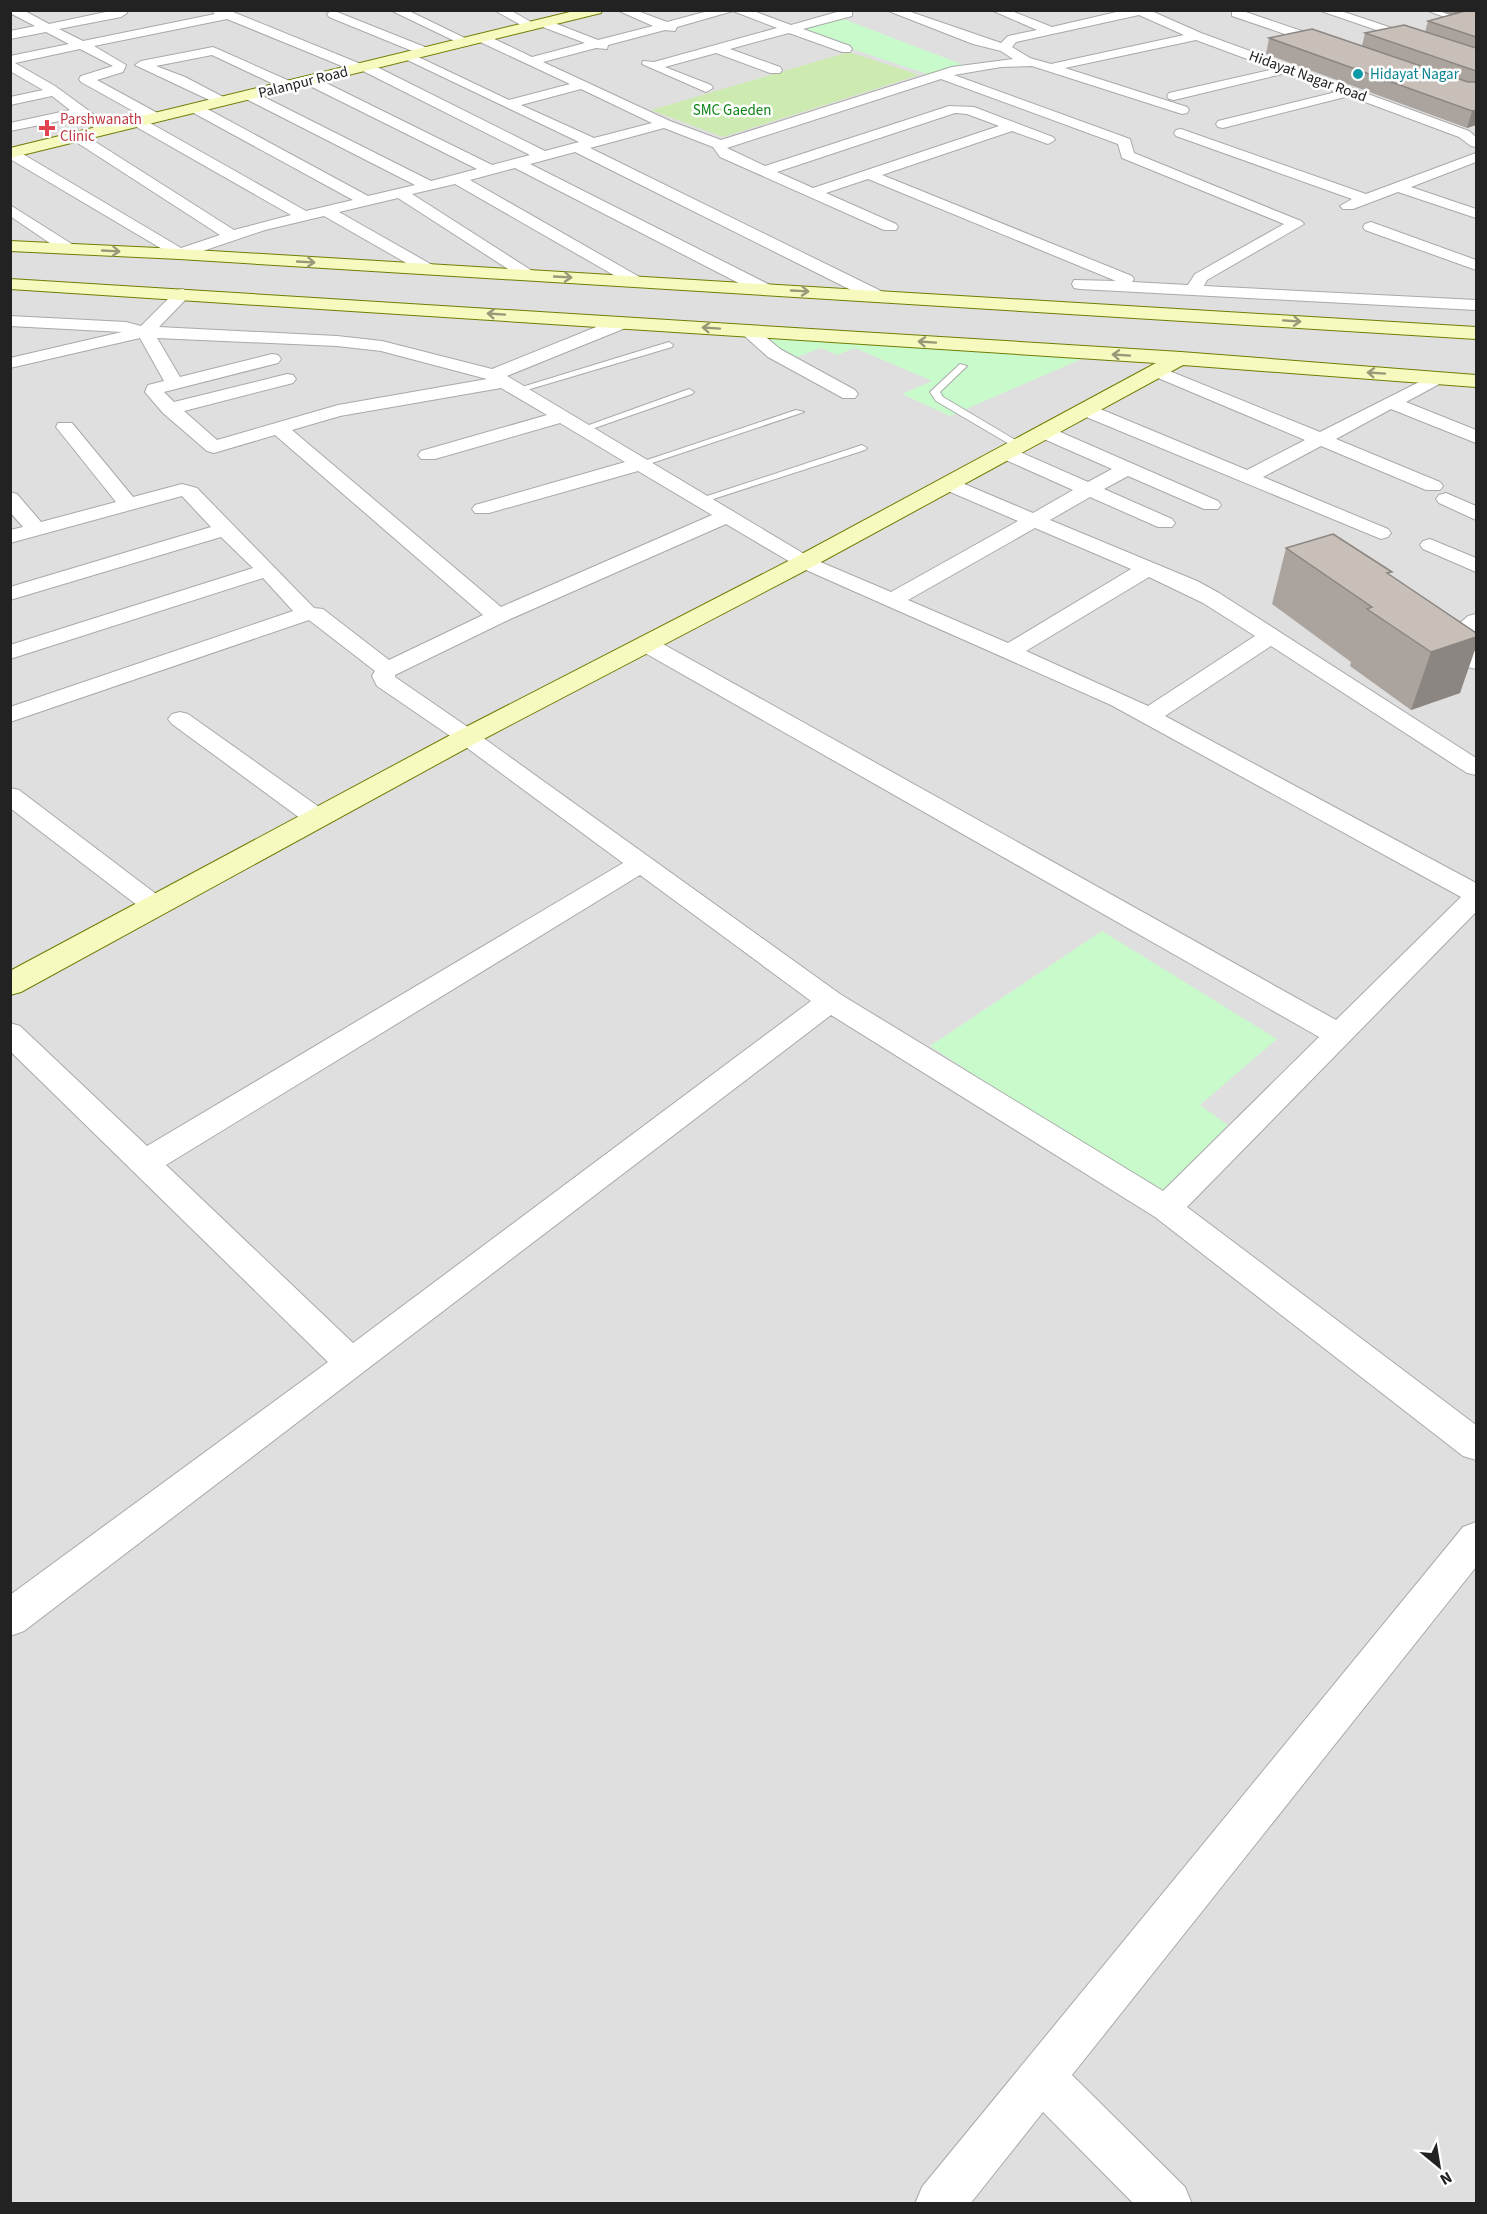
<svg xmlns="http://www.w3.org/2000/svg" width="1487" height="2214" font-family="'Source Sans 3',sans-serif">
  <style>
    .residential { fill: #e0dfdf }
    .grass { fill: #cdebb0 }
    .park { fill: #c8facc }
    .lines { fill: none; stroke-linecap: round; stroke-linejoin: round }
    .lane-casing { stroke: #a9a9a9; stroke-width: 2 }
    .street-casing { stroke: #a9a9a9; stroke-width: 2 }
    .secondary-casing { stroke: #707d05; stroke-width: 2 }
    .lane { fill: #fff; fill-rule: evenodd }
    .street { fill: #fff; fill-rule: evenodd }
    .secondary { fill: #f7fabf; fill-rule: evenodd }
    .wall { fill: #aba49e }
    .shaded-wall { fill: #8b8681 }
    .building { fill: #c7bfb8; stroke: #8b8681; stroke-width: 1.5 }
    .oneway { stroke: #979978 }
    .culture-dot { fill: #0f9aa8; stroke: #fff; stroke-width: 2 }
    .health-dot { fill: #e0444e; stroke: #fff; stroke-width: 2 }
    .labels { text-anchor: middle; stroke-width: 5; stroke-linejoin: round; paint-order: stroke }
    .far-culture-label { font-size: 15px; fill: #0d838f; stroke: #fff; text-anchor: start }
    .far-street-label { font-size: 15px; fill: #222; stroke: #fff }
    .far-park-label { font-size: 15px; fill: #0c8416; stroke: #fff }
    .far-health-label { font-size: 15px; fill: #be3a42; stroke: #fff; text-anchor: start }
  </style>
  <rect width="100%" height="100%" fill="#f2efe9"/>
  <path class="residential" d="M 11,11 L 1476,11 L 1476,2203 L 11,2204 Z"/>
  <path class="grass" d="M 849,52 L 919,75 L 723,137 L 651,110 Z"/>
  <g class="park">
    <path d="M 838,17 L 964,65 L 930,75 L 792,29 Z"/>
    <path d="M 754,333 L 1084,358 L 950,416 L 902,394 L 932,381 L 855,348 L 837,355 L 821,348 L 789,360 Z"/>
    <path d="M 1102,931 L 1277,1039 L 1200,1105 L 1232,1128 L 1163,1198 L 930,1046 Z"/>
  </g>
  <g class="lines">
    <g class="lane-casing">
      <g id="lane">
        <path d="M 669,342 L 673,345 L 672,347 L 520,392 L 512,390 Z"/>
        <path d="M 960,364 L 967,366 L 940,392 L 943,397 L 1022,444 L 1022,448 L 1016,448 L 936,401 L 930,392 Z"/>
        <path d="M 689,389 L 694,392 L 692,394 L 586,431 L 578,429 Z"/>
        <path d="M 796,410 L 804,412 L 643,466 L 635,464 Z"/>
        <path d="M 862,445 L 867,448 L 865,450 L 704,502 L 695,500 Z"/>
      </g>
    </g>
    <g class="street-casing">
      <g id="street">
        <path d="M 10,10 L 23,10 L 49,24 L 115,10 L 125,10 L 127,13 L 121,17 L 59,29 L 83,41 L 215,14 L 210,10 L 228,10 L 361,64 L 371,64 L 545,151 L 579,142 L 401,57 L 407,53 L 412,54 L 509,100 L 570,84 L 478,41 L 476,38 L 478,35 L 486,35 L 532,57 L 585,43 L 540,26 L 540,20 L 544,19 L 598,40 L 653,26 L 617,10 L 635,10 L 667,22 L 712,10 L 751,10 L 791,25 L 844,10 L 852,10 L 852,16 L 803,29 L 850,46 L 852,49 L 850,52 L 842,52 L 789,33 L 730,49 L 780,67 L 782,70 L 780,73 L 770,73 L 716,53 L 665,67 L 711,85 L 713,88 L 706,92 L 642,64 L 643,61 L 654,62 L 777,28 L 733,11 L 677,27 L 675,31 L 665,30 L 608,45 L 607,49 L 596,48 L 543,62 L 670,121 L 721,140 L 952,67 L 1013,59 L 1001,51 L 973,44 L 886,10 L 905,10 L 1001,43 L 1008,36 L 1037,30 L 991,10 L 1009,10 L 1052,27 L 1125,10 L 1149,10 L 1201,33 L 1469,131 L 1476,137 L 1476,147 L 1471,146 L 1459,137 L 1349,96 L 1223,128 L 1218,127 L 1216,124 L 1218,121 L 1336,92 L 1286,73 L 1174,100 L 1169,99 L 1167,96 L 1169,93 L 1274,69 L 1196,40 L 1065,68 L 1187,107 L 1189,110 L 1187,113 L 1182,114 L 1032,66 L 1001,67 L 954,75 L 1130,139 L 1134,153 L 1301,221 L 1304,224 L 1207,280 L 1204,286 L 1476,300 L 1476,310 L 1080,289 L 1074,288 L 1072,284 L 1074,280 L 1116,281 L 868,179 L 826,193 L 896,224 L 898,227 L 896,230 L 884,230 L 720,157 L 713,147 L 664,128 L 590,148 L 883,292 L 885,296 L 883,300 L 871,300 L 575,152 L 530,164 L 770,285 L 772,289 L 770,293 L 758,293 L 515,168 L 470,180 L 643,279 L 645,282 L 643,285 L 631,285 L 455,184 L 412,194 L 534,272 L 536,275 L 534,278 L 522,278 L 398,198 L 339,212 L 434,266 L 436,269 L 434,272 L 422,272 L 324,216 L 265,230 L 179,259 L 10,159 L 10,149 L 16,150 L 181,248 L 220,235 L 73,140 L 71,137 L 73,134 L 83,134 L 234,230 L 291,215 L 133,125 L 131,122 L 133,119 L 143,119 L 306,211 L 353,200 L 190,111 L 188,108 L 190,105 L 200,105 L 368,196 L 415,185 L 244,98 L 242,95 L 244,92 L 254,92 L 431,181 L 477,169 L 304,83 L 302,80 L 304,77 L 314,77 L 492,165 L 530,155 L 363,71 L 354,71 L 227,19 L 94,46 L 126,65 L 123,72 L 97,80 L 161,115 L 163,118 L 161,121 L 151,121 L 81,82 L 79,79 L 81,76 L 113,66 L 80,49 L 15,63 L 55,86 L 111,127 L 113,130 L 111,133 L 101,133 L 79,117 L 10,131 L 10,123 L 70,110 L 52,96 L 10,105 L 10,97 L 43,90 L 10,71 L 10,56 L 69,44 L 46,32 L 10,39 L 10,31 L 35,26 L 10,13 ZM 1139,15 L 1184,35 L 1051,64 L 1030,58 L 1012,47 L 1016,42 ZM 941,79 L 1118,144 L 1122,158 L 1284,224 L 1195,274 L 1188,285 L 1132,282 L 1134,279 L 1132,276 L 882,175 L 1012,131 L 1048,144 L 1055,140 L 1053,137 L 974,107 L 949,106 L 765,166 L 727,148 ZM 581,89 L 652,123 L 594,138 L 521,105 ZM 955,113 L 967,114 L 999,126 L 813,188 L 777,172 Z"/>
        <path d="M 332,10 L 430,49 L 432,52 L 430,55 L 422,55 L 329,17 L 327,14 Z"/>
        <path d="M 390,10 L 407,10 L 473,42 L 467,46 L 463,45 Z"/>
        <path d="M 494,10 L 510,10 L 538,26 L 532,30 L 528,29 Z"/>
        <path d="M 1232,10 L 1240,10 L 1337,43 L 1339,46 L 1333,50 L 1329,49 L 1232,16 Z"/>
        <path d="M 1318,10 L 1338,10 L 1476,56 L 1476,64 Z"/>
        <path d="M 1426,10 L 1445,10 L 1476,21 L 1476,29 Z"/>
        <path d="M 213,47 L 294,83 L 296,86 L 294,89 L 284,89 L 212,55 L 156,66 L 185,77 L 227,99 L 229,102 L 222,106 L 135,65 L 141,61 Z"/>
        <path d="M 1181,129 L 1366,194 L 1476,153 L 1476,162 L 1411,187 L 1476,209 L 1476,218 L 1398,192 L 1353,209 L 1343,209 L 1340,206 L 1352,199 L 1176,136 L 1174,133 L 1176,130 Z"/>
        <path d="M 10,205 L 75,246 L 77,249 L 75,252 L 63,252 L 10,216 Z"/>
        <path d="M 1371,222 L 1476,260 L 1476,270 L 1365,230 L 1363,227 L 1365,224 Z"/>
        <path d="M 183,289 L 191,294 L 159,327 L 337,336 L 382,341 L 492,369 L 616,319 L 628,319 L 631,323 L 628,327 L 507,376 L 811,558 L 891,592 L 1018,521 L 941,488 L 938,484 L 941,480 L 955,480 L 1033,513 L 1073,490 L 999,457 L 996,453 L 999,449 L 1013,449 L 1088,482 L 1112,469 L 1037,436 L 1035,432 L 1037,428 L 1051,428 L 1218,501 L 1221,505 L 1218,509 L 1204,509 L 1128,476 L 1104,489 L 1172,519 L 1175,523 L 1172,527 L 1158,527 L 1090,497 L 1050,520 L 1197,581 L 1219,593 L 1476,758 L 1476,775 L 1467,773 L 1271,646 L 1165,716 L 1476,883 L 1476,912 L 1187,1207 L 1476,1425 L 1476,1460 L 1463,1456 L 1155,1217 L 831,1015 L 24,1631 L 10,1636 L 10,1595 L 328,1362 L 10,1051 L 10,1023 L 20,1026 L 147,1146 L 623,863 L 459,742 L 377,686 L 372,676 L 375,671 L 309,620 L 10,722 L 10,707 L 293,611 L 263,578 L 10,659 L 10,645 L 253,568 L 221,537 L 10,600 L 10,587 L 211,527 L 182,496 L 10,543 L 10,530 L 23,527 L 10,512 L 10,492 L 17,494 L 41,522 L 116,502 L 56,427 L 58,423 L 72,423 L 133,497 L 182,484 L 197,488 L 314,608 L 323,609 L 389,660 L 483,615 L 275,435 L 214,453 L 207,451 L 163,413 L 145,392 L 148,385 L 164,381 L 140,338 L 10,368 L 10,358 L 122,332 L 10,326 L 10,316 L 126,322 L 141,326 L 177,290 ZM 157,338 L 337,346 L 381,351 L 487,379 L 338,405 L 217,440 L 184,411 L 293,383 L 296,379 L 293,375 L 287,374 L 174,402 L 164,392 L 278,363 L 281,359 L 278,355 L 272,354 L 180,377 ZM 501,388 L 547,415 L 421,451 L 418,455 L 421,459 L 435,459 L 560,423 L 625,462 L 475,505 L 472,509 L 475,513 L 489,513 L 638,471 L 712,515 L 501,607 L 292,430 L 340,416 ZM 726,524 L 797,566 L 1111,705 L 1461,897 L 1336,1020 L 654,639 L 646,637 L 638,639 L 635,644 L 638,649 L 1319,1037 L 1163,1191 L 840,994 L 475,732 L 395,677 L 395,675 L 506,621 ZM 1035,528 L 1131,569 L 1008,643 L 908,600 ZM 1149,577 L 1203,603 L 1255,636 L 1148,706 L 1026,651 ZM 640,875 L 811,1001 L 353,1343 L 166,1165 Z"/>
        <path d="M 748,326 L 754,327 L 780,349 L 855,390 L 858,394 L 855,398 L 843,398 L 768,357 L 739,331 L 742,327 Z"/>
        <path d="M 1157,366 L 1320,432 L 1437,373 L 1443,374 L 1446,378 L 1443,382 L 1406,402 L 1476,430 L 1476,443 L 1391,409 L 1336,439 L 1440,482 L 1443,486 L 1440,490 L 1426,490 L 1321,446 L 1263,477 L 1388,529 L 1391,533 L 1388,537 L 1381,539 L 1079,414 L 1077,410 L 1079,406 L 1093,406 L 1247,470 L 1305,440 L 1151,375 L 1148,371 L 1151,367 Z"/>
        <path d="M 1446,493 L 1476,506 L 1476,520 L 1439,503 L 1436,499 L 1439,495 Z"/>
        <path d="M 1430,539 L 1476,558 L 1476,572 L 1423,549 L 1420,545 L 1423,541 Z"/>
        <path d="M 1476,614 L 1476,631 L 1463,642 L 1476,652 L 1476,669 L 1468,667 L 1438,642 L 1468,616 Z"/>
        <path d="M 180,712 L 188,714 L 326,812 L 330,818 L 326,824 L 317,826 L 308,824 L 172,724 L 168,719 L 172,714 Z"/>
        <path d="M 10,788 L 19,790 L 164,900 L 168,906 L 164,912 L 155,915 L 146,912 L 10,808 Z"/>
        <path d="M 1476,1522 L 1476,1567 L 1072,2075 L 1185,2187 L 1192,2204 L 1134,2204 L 1043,2112 L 970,2204 L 915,2204 L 922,2187 L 1463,1527 Z"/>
      </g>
    </g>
    <g class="secondary-casing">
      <g id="secondary">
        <path d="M 578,10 L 602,10 L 601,13 L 10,158 L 10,148 Z"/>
        <path d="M 10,241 L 179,249 L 1476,327 L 1476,339 L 179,259 L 10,251 Z"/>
        <path d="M 10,279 L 1181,352 L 1476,375 L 1476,387 L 1183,365 L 812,567 L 476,743 L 21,992 L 10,995 L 10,971 L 458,731 L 796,557 L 1156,363 L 10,289 Z"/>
      </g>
    </g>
    <use href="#lane" class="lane"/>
    <use href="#street" class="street"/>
    <use href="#secondary" class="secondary"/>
  </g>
  <g class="wall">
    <path d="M 1436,10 L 1476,10 L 1476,125 L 1467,128 L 1266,54 L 1269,38 L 1362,46 L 1365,33 L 1425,32 L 1428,21 L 1450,15 Z"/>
    <path d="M 1286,548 L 1391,576 L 1460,693 L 1411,710 L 1350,666 L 1351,662 L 1272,604 Z"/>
  </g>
  <g class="shaded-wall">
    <path d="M 1455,10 L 1469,10 L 1453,16 Z"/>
    <path d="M 1476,110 L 1476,125 L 1467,128 L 1472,111 Z"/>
    <path d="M 1476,637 L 1476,647 L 1460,693 L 1411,710 L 1431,652 Z"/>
  </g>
  <g class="building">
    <path d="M 1469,10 L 1476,10 L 1476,37 L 1428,21 Z"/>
    <path d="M 1404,25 L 1476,48 L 1476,71 L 1365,33 Z"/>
    <path d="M 1312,29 L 1468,82 L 1476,82 L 1476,110 L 1472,111 L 1269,38 Z"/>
    <path d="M 1333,534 L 1392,572 L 1387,573 L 1476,633 L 1476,637 L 1431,652 L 1367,609 L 1372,607 L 1286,548 Z"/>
  </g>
  <defs><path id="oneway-shaft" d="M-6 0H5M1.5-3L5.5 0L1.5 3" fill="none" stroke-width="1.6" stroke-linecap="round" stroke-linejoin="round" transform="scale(1.5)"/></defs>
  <g class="oneway">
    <use href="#oneway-shaft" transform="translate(111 251) rotate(3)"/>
    <use href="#oneway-shaft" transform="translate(306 262) rotate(3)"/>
    <use href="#oneway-shaft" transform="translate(563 277) rotate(3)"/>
    <use href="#oneway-shaft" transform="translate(800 291) rotate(3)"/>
    <use href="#oneway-shaft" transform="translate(496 314) rotate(-176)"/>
    <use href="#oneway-shaft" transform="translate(1292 321) rotate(4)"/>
    <use href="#oneway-shaft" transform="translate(711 328) rotate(-176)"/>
    <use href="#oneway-shaft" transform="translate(927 342) rotate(-176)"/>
    <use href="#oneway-shaft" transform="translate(1121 355) rotate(-176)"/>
    <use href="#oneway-shaft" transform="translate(1376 373) rotate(-176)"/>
  </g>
  <circle class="culture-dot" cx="1358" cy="74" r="6"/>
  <path class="health-dot" d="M44 119h6v6h6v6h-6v6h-6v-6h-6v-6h6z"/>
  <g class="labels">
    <g class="far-culture-label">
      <text x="1370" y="79">Hidayat Nagar</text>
    </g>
    <g class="far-street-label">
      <text transform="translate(1308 76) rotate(20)" y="5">Hidayat Nagar Road</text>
      <text transform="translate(303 82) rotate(-14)" y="5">Palanpur Road</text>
    </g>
    <g class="far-park-label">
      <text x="732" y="115">SMC Gaeden</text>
    </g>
    <g class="far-health-label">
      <text x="60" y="124">Parshwanath<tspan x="60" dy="17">Clinic</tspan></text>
    </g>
  </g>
  <rect width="1487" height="2214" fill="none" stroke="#222222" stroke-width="24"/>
  <g transform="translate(1439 2166) rotate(150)" stroke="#ffffff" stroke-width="4.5" paint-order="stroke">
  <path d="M0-4.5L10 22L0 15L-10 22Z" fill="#222222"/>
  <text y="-9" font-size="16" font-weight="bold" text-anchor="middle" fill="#222222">N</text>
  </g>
</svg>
